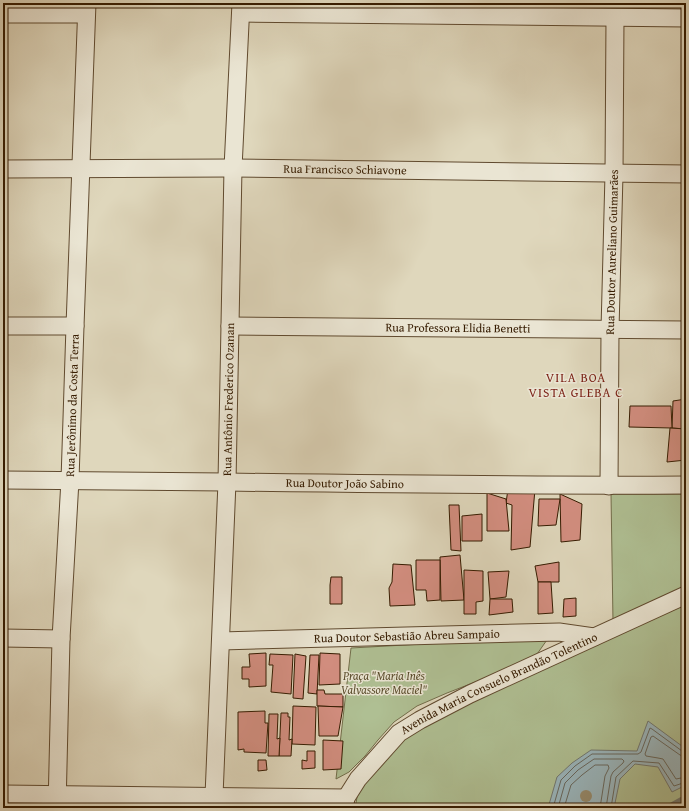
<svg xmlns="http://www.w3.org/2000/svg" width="689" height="811" font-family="'Gentium Book Plus',serif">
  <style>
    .green { fill: #afbf93; stroke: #726d4a }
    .water { fill: #9ab6bd; stroke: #727871 }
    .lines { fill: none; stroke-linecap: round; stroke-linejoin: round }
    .shore { stroke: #68685e; stroke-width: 1 }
    .stream { stroke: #727871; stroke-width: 5 }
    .building { fill: #d38e80; stroke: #351b00 }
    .minor-casing { stroke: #604a2f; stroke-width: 19 }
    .minor { stroke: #eae5d3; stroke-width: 17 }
    .tree { fill: #968b6d }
    .labels { text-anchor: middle; stroke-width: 3; stroke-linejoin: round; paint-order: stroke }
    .street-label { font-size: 12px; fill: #351b00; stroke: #eae5d3 }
    .park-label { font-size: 12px; font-style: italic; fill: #5a4c2c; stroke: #eae5d3 }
    .neighbourhood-label { font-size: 13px; letter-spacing: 1px; fill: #7a1f14; stroke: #eae5d3 }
  </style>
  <rect width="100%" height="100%" fill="#dfd7bc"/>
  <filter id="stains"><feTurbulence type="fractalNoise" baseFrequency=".005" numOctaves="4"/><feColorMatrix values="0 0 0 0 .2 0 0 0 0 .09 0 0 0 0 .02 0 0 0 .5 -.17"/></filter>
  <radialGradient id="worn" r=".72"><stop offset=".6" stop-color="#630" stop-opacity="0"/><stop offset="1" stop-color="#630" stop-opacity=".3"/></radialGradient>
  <g class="green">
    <path d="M 611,494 L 686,494 L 686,590 L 613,622 Z"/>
    <path d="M 686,603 L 686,808 L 355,808 L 358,792 L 402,738 L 467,700 Z"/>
    <path d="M 549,637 L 535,657 L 496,674 L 447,693 L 417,706 L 394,722 L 378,740 L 365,756 L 349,772 L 336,779 L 351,648 Z"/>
  </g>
  <path class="water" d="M 648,721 L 686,749 L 686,785 L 672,792 L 658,767 L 635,764 L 620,779 L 614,808 L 548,808 L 557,777 L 572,763 L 591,750 L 637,751 Z"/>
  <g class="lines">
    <g class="shore">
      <path d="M 686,757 L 680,755 L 653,736 L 651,737 L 645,754 L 646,756 L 658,758 L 663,759 L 665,762 L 676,779 L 686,777"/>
      <path d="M 553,808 L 561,780 L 575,766 L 592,754 L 638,754 L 641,752 L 650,728 L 652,729 L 682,751 L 686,752"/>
      <path d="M 558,808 L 565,783 L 578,770 L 594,759 L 622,759 L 624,761 L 623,763 L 613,772 L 611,776 L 606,808"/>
      <path d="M 564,808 L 571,785 L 582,775 L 595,765 L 608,765 L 609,768 L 605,776 L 600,808"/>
      <path d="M 611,808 L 616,777 L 633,761 L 659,763 L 674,786 L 686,782"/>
    </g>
    <path class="stream" d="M 666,808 L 686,797"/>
  </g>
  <g class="building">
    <path d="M 686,399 L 686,429 L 672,428 L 673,401 Z"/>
    <path d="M 630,406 L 671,406 L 672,428 L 629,427 Z"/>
    <path d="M 670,428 L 686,429 L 686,460 L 667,462 Z"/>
    <path d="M 508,489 L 535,489 L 530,547 L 511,550 L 512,505 L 506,503 Z"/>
    <path d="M 487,493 L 506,499 L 509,531 L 487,531 Z"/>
    <path d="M 560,494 L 582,504 L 580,540 L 561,542 Z"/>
    <path d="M 539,499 L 560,499 L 556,525 L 538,526 Z"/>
    <path d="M 449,505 L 459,505 L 461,551 L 451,550 Z"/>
    <path d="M 482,514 L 482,541 L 462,541 L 462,516 Z"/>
    <path d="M 460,555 L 464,600 L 441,601 L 440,557 Z"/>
    <path d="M 416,560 L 440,560 L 440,600 L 427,601 L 426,590 L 416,590 Z"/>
    <path d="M 559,562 L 559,582 L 538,582 L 535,566 Z"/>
    <path d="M 393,564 L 411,565 L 415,605 L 390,606 L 389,588 L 392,582 Z"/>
    <path d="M 464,570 L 483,571 L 483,601 L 476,602 L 476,614 L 464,614 Z"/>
    <path d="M 509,571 L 506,597 L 490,599 L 488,572 Z"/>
    <path d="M 331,577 L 342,577 L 342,604 L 330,604 L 330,585 Z"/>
    <path d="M 538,582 L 551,582 L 553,613 L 538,614 Z"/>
    <path d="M 576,598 L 576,616 L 563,617 L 564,599 Z"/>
    <path d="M 490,599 L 512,599 L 513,612 L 489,615 Z"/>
    <path d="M 266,653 L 266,686 L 249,687 L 249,679 L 242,679 L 242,667 L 250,667 L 249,654 Z"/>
    <path d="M 320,653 L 340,654 L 340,684 L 319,685 Z"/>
    <path d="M 270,654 L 293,655 L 291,694 L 271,692 L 273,665 L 269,665 Z"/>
    <path d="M 295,654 L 306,656 L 303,699 L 293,698 Z"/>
    <path d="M 310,655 L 319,655 L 317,694 L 308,693 Z"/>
    <path d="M 317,690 L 324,690 L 325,694 L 343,694 L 343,707 L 317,706 Z"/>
    <path d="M 293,706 L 316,707 L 315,745 L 292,744 Z"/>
    <path d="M 318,706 L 343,707 L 338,736 L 319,736 Z"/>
    <path d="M 265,711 L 265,723 L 268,723 L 266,753 L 244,752 L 244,749 L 238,750 L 238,712 Z"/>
    <path d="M 281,713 L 288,713 L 288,717 L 290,717 L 289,740 L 292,739 L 291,756 L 279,756 Z"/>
    <path d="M 269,714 L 278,714 L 277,739 L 280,738 L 279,756 L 268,756 Z"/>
    <path d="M 323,740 L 343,741 L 341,769 L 323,770 Z"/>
    <path d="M 307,751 L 315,751 L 315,768 L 302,769 L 302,760 L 307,761 Z"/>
    <path d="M 258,760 L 266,760 L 267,770 L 258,771 Z"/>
    <path d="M 242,799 L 267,801 L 267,808 L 242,808 Z"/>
    <path d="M 284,800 L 284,808 L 274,808 L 274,801 Z"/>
    <path d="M 293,803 L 313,806 L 313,808 L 292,808 Z"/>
  </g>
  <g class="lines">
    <g class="minor-casing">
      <g id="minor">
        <path d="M 241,13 L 686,18"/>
        <path d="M 3,14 L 86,14"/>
        <path id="s1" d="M 3,169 L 233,168 L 686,174"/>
        <path d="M 3,326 L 75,326"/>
        <path id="s2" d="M 230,326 L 686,330"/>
        <path id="s3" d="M 3,480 C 77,480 152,482 226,482 C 379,484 533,486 686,485"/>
        <path id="s4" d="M 609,486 L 610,330 L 614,174 L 615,18"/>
        <path d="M 3,638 L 61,639"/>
        <path id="s5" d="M 221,641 L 559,632 L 594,637"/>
        <path d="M 3,794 L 346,798"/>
        <path id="s6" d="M 214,796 L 227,482 L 233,168 L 241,3"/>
        <path id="s7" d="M 57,808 L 61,639 L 70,480 L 75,326 L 87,3"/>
        <path id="s8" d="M 344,808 L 346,798 L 358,779 L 399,733 L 420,720 L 470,694 L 686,595"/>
      </g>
    </g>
    <use href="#minor" class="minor"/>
  </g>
  <circle class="tree" cx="586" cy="796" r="6"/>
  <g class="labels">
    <g class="street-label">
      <text dy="4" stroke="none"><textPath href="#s1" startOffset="342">Rua Francisco Schiavone</textPath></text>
      <text dy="4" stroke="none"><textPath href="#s4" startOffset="234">Rua Doutor Aureliano Guimarães</textPath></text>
      <text dy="4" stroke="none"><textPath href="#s2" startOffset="228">Rua Professora Elidia Benetti</textPath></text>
      <text dy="4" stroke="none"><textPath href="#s6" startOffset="397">Rua Antônio Frederico Ozanan</textPath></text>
      <text dy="4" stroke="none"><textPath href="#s7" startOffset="403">Rua Jerônimo da Costa Terra</textPath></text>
      <text dy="4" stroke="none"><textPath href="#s3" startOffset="342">Rua Doutor João Sabino</textPath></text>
      <text dy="4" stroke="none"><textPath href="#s5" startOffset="186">Rua Doutor Sebastião Abreu Sampaio</textPath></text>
      <text dy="4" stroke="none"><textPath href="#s8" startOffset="206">Avenida Maria Consuelo Brandão Tolentino</textPath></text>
    </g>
    <g class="park-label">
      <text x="384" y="680">Praça "Maria Inês<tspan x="384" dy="14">Valvassore Maciel"</tspan></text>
    </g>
    <g class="neighbourhood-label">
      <text x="576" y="382">VILA BOA<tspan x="576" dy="15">VISTA GLEBA C</tspan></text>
    </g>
  </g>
  <rect width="689" height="811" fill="none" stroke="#dfd7bc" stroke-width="16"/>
  <rect x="4" y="4" width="681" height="803" fill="none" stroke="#351b00" stroke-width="2"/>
  <rect x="8" y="8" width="673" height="795" fill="none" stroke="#351b00"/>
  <rect width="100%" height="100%" filter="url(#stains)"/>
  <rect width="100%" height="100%" fill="url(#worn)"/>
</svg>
